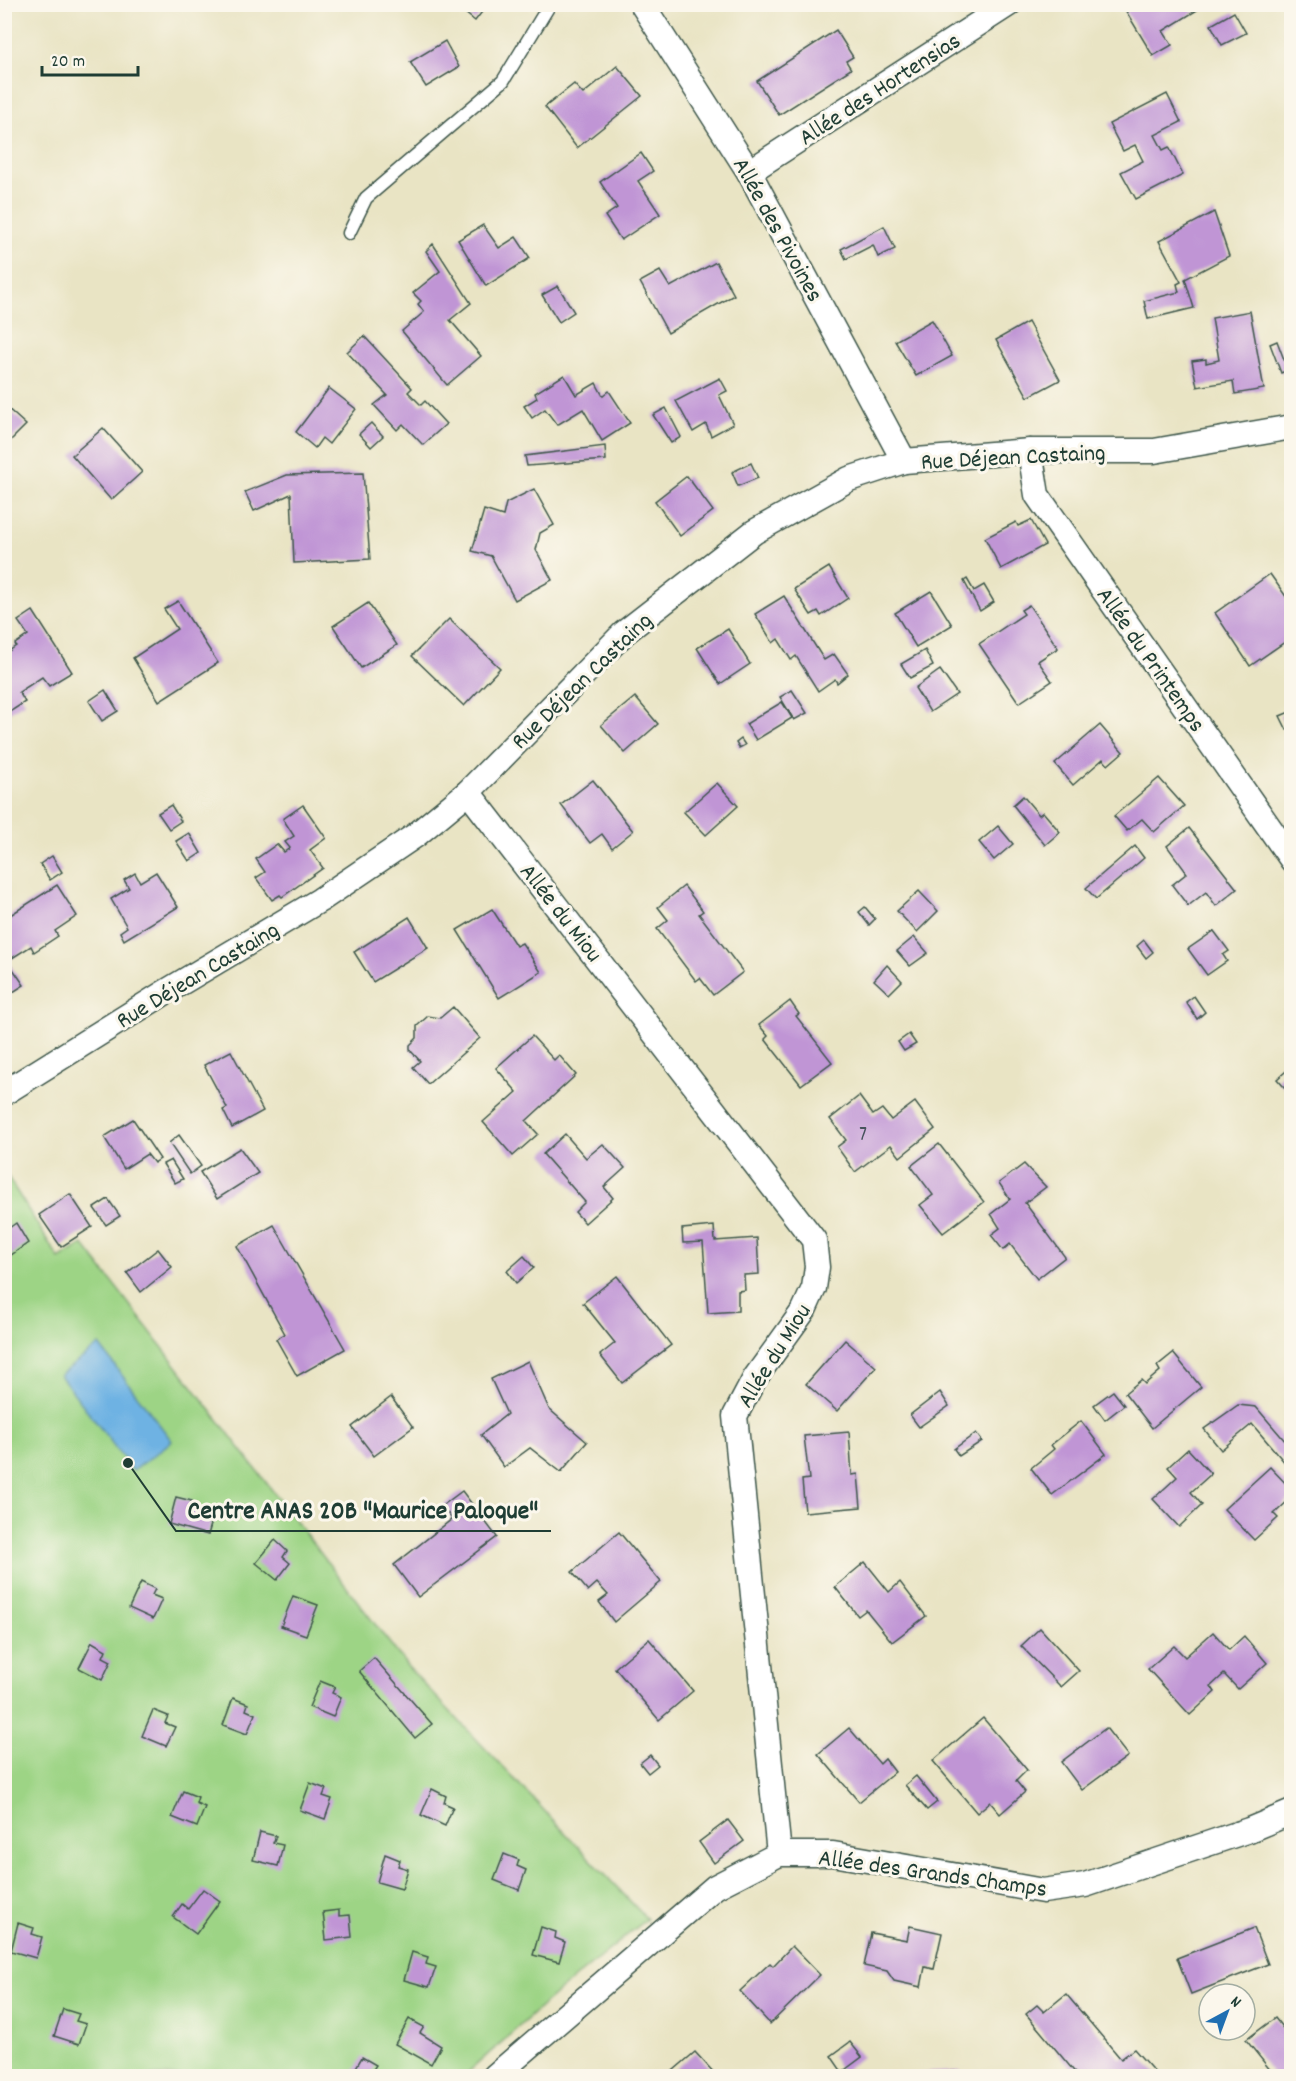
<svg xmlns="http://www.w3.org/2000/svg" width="1296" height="2081" font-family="Dekko,sans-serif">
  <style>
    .green { fill: #9dd485; stroke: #5e885c; stroke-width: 1.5 }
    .water { fill: #6eb2e3; stroke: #46788c; stroke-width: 1.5 }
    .building { fill: #c095d5 }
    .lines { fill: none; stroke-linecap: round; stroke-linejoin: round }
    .service-casing { stroke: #3d564a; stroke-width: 15 }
    .minor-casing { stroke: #3d564a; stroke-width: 27 }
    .service { stroke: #fff; stroke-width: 12 }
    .minor { stroke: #fff; stroke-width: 24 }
    .labels { text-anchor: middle; stroke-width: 6; stroke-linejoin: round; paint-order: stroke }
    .number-label { font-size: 21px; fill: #47535c }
    .street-label { font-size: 24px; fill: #1f3d34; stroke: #fbf7ec }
    .leader { fill: none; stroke: #1f3d34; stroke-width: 2 }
    .callout-dot { fill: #1f3d34; stroke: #fbf7ec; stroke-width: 2 }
    .callout-label { font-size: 26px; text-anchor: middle; font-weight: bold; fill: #1f3d34; stroke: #fbf7ec; stroke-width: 6; stroke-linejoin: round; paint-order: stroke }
  </style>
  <rect width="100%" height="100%" fill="#fbf7ec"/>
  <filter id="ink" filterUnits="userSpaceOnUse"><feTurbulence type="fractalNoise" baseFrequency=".0167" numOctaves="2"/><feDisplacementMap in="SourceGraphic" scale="12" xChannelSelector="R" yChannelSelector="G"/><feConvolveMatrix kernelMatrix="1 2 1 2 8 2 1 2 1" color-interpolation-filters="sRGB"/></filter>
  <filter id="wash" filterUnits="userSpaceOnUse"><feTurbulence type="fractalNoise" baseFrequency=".008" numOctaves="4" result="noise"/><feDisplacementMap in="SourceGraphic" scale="24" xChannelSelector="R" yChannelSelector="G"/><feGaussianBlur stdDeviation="1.35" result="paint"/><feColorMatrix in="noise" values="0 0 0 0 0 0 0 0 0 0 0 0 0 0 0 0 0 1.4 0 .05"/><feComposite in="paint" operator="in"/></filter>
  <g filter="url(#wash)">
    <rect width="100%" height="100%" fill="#e9e4c4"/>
    <path class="green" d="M 4,1171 L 59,1259 L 83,1244 L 408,1667 L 647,1919 L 553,1996 L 464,2076 L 5,2076 Z"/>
    <path class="water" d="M 99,1345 L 172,1441 L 133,1471 L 60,1375 Z"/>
    <g id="blocks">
      <g class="building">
        <path d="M 454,4 L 488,4 L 475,21 Z"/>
        <path d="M 1130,4 L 1207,4 L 1163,31 L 1172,45 L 1153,56 L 1124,8 Z"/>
        <path d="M 1234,12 L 1246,33 L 1222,45 L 1211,25 Z"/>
        <path d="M 836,30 L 853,57 L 846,61 L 851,69 L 779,115 L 757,81 Z"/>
        <path d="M 445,41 L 459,67 L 426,87 L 410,62 Z"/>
        <path d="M 617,66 L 642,96 L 577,148 L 545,107 L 574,84 L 583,94 Z"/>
        <path d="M 1167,94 L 1181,122 L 1155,135 L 1163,150 L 1169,147 L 1183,175 L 1136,199 L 1121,172 L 1143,161 L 1135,145 L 1123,151 L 1109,124 Z"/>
        <path d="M 641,153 L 653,171 L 638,181 L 660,214 L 621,240 L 605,216 L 617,208 L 600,182 Z"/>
        <path d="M 1214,212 L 1229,256 L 1185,279 L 1194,308 L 1148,319 L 1144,301 L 1179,292 L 1177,284 L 1181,282 L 1159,241 Z"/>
        <path d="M 483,225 L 499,248 L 516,237 L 530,258 L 486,286 L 458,240 Z"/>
        <path d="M 884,226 L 895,249 L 878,257 L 873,245 L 846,259 L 841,249 Z"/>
        <path d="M 433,244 L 471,303 L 450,320 L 481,356 L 447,385 L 402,331 L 424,312 L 418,304 L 421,301 L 413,293 L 440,271 L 426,251 Z"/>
        <path d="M 716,262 L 734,295 L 668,333 L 640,282 L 660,271 L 670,287 Z"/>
        <path d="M 558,286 L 574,312 L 559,322 L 542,295 Z"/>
        <path d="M 1250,311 L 1264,389 L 1235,394 L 1233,381 L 1197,387 L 1192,361 L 1206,359 L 1206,363 L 1219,360 L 1212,318 Z"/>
        <path d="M 932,320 L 952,356 L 916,376 L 895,341 Z"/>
        <path d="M 1028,322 L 1060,380 L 1028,397 L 996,340 Z"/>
        <path d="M 364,336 L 412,388 L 408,392 L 421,405 L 425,401 L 446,424 L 423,445 L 403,424 L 397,430 L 374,405 L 387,395 L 347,352 Z"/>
        <path d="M 1277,341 L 1288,370 L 1281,373 L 1270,344 Z"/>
        <path d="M 564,375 L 576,395 L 596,383 L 603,396 L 609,391 L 630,423 L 602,441 L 583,409 L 557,425 L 545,409 L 532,418 L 524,406 L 537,398 L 535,393 Z"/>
        <path d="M 720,378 L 727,391 L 719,395 L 733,424 L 711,436 L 706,424 L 693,432 L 676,401 Z"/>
        <path d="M 329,388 L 356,409 L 329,444 L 322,438 L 315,448 L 296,432 Z"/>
        <path d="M 4,405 L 26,425 L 4,447 Z"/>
        <path d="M 666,408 L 681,437 L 671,443 L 653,415 Z"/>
        <path d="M 371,423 L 383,436 L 371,447 L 359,434 Z"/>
        <path d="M 103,428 L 142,472 L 111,500 L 72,455 Z"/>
        <path d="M 605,446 L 606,460 L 527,466 L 525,456 Z"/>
        <path d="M 751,463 L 758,478 L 738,486 L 732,472 Z"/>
        <path d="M 363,473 L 370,559 L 294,563 L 291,494 L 254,511 L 245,492 L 287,475 Z"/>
        <path d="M 687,476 L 713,511 L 680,536 L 655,501 Z"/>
        <path d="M 534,489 L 554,525 L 540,533 L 536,550 L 552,580 L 515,600 L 491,556 L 472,551 L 484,510 L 503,516 L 506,503 Z"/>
        <path d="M 1031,520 L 1045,545 L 1001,569 L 985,538 L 1016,522 L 1018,526 Z"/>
        <path d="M 829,567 L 848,598 L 821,616 L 818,611 L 811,615 L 794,589 Z"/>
        <path d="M 1270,574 L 1292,605 L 1292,637 L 1250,666 L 1215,613 Z"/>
        <path d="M 967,579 L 974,591 L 984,585 L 994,602 L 980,611 L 964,581 Z"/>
        <path d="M 931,591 L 952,625 L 916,647 L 895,613 Z"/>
        <path d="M 784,596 L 824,660 L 834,654 L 848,674 L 837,683 L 835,679 L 818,691 L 796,656 L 791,660 L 778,639 L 773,643 L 755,614 Z"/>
        <path d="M 178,601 L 218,663 L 159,701 L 133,658 L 177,629 L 164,609 Z"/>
        <path d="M 368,603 L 397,645 L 361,668 L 333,626 Z"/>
        <path d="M 1029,605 L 1058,648 L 1038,661 L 1052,681 L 1019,703 L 979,644 L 1024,614 L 1021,610 Z"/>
        <path d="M 33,611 L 72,672 L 49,686 L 42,677 L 19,692 L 25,702 L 8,713 L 4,708 L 4,651 L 6,653 L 16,646 L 15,644 L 28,635 L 18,621 Z"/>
        <path d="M 449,619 L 500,668 L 464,706 L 412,656 Z"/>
        <path d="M 728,629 L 750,664 L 720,684 L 697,648 Z"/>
        <path d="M 925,650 L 933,666 L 910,678 L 901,664 Z"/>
        <path d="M 940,670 L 957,694 L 930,712 L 915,688 Z"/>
        <path d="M 105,690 L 118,711 L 102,721 L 89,701 Z"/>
        <path d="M 792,690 L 807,713 L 794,720 L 780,697 Z"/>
        <path d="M 635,697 L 658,724 L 625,753 L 601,725 Z"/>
        <path d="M 782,702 L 792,718 L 756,740 L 746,724 Z"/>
        <path d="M 1292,711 L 1292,728 L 1287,730 L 1280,716 Z"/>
        <path d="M 1100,725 L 1123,752 L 1108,765 L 1103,759 L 1073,785 L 1055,764 Z"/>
        <path d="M 741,739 L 745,745 L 739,748 L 736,743 Z"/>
        <path d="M 1159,778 L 1184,806 L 1154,832 L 1142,819 L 1127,831 L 1114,816 Z"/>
        <path d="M 593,780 L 633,831 L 612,848 L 602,834 L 590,843 L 561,805 Z"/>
        <path d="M 717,783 L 738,806 L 706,835 L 684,812 Z"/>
        <path d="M 1023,796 L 1039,815 L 1043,812 L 1060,832 L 1045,845 L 1013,805 Z"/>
        <path d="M 171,805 L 181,821 L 169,829 L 158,813 Z"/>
        <path d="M 303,805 L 326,838 L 310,850 L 323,868 L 282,897 L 280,895 L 272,900 L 256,878 L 265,872 L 256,859 L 277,844 L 284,852 L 290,848 L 285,842 L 294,836 L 283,819 Z"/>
        <path d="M 998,826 L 1013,844 L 994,860 L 979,842 Z"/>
        <path d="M 1189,828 L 1237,889 L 1216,906 L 1206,892 L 1188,906 L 1172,885 L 1187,873 L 1167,846 Z"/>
        <path d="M 189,833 L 201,853 L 189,861 L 176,841 Z"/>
        <path d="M 1135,846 L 1144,858 L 1096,899 L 1086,888 Z"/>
        <path d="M 52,856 L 62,872 L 50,880 L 40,864 Z"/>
        <path d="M 156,872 L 178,907 L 124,940 L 120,932 L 127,927 L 111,899 L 129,888 L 124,880 L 135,873 L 140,882 Z"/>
        <path d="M 57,885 L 77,916 L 55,931 L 58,936 L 34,952 L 31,946 L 9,960 L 4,954 L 4,919 Z"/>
        <path d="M 684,886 L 703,911 L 699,914 L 743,972 L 713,995 L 700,978 L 696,981 L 657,929 L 668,920 L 658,907 Z"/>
        <path d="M 919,891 L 938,911 L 917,932 L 897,911 Z"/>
        <path d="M 865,907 L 875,919 L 869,925 L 859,912 Z"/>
        <path d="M 492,909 L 516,946 L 522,943 L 541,972 L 499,998 L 457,930 Z"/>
        <path d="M 409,917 L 428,948 L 373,982 L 354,952 Z"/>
        <path d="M 1214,931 L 1229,951 L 1223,955 L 1227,961 L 1207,975 L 1188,949 Z"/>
        <path d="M 914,937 L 928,953 L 910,966 L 897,951 Z"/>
        <path d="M 1144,940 L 1153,952 L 1146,958 L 1137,946 Z"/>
        <path d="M 4,956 L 24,985 L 10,994 L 7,991 L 4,992 Z"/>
        <path d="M 887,965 L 902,981 L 889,994 L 874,980 Z"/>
        <path d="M 1194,996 L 1205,1012 L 1197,1019 L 1186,1002 Z"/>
        <path d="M 790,1001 L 799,1014 L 796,1016 L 832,1062 L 801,1085 L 765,1039 L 768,1036 L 759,1025 Z"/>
        <path d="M 453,1007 L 480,1038 L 428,1084 L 413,1067 L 420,1061 L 410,1050 L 410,1045 L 417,1038 L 417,1026 L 428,1016 L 440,1018 Z"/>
        <path d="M 909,1034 L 916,1044 L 904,1051 L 898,1042 Z"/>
        <path d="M 532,1036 L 554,1060 L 559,1055 L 576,1075 L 526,1121 L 538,1134 L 513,1156 L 483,1122 L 517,1092 L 496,1068 Z"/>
        <path d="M 231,1051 L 263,1111 L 232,1128 L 223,1110 L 227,1108 L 204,1065 Z"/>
        <path d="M 1292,1066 L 1292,1096 L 1277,1079 Z"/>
        <path d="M 859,1096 L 873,1115 L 882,1109 L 891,1120 L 915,1102 L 935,1129 L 900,1157 L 891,1145 L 855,1172 L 837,1147 L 846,1140 L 830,1119 Z"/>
        <path d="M 133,1119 L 160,1159 L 154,1163 L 147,1154 L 124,1169 L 104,1137 Z"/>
        <path d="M 565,1134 L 586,1158 L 603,1144 L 625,1168 L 604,1187 L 613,1198 L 585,1223 L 575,1212 L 585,1202 L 543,1154 Z"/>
        <path d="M 179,1135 L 201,1166 L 190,1174 L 169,1143 Z"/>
        <path d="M 939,1144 L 984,1202 L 943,1233 L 920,1205 L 933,1195 L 911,1166 Z"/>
        <path d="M 240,1148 L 258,1173 L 217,1199 L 200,1172 Z"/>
        <path d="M 171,1160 L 183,1179 L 175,1183 L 163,1164 Z"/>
        <path d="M 1024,1164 L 1046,1187 L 1025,1203 L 1065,1257 L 1037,1279 L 1010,1244 L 1003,1250 L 991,1235 L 1000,1228 L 991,1214 L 1010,1199 L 999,1183 Z"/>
        <path d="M 70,1194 L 92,1227 L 61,1247 L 39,1215 Z"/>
        <path d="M 108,1199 L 120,1216 L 106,1225 L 94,1208 Z"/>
        <path d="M 4,1220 L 9,1228 L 16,1223 L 28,1243 L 4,1260 Z"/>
        <path d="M 274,1225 L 345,1349 L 297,1376 L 276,1339 L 285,1334 L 237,1246 Z"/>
        <path d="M 714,1226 L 715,1241 L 757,1238 L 759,1274 L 744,1275 L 745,1290 L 738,1291 L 738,1311 L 708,1313 L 703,1242 L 683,1243 L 682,1229 Z"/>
        <path d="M 158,1249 L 172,1267 L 141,1292 L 127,1273 Z"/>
        <path d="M 524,1256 L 534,1268 L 516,1283 L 507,1271 Z"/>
        <path d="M 617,1276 L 671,1345 L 622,1383 L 600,1355 L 615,1343 L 583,1303 Z"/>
        <path d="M 845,1340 L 876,1367 L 837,1411 L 806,1384 Z"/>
        <path d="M 1173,1353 L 1201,1387 L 1152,1428 L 1125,1393 L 1141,1380 L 1145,1384 L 1160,1371 L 1157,1366 Z"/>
        <path d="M 528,1361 L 549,1409 L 587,1442 L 561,1472 L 530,1448 L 504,1467 L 481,1435 L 507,1414 L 491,1379 Z"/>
        <path d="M 1113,1391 L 1124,1405 L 1105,1420 L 1094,1405 Z"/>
        <path d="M 940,1392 L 949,1406 L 919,1427 L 910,1415 Z"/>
        <path d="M 391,1397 L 413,1427 L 374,1456 L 352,1427 Z"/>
        <path d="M 1238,1405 L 1256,1407 L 1292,1449 L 1292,1471 L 1252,1424 L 1221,1450 L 1204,1429 Z"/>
        <path d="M 1081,1421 L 1106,1454 L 1052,1495 L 1031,1468 L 1054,1449 L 1051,1445 Z"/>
        <path d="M 849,1432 L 852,1475 L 858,1474 L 861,1507 L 805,1512 L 802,1480 L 809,1479 L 804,1436 Z"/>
        <path d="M 976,1433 L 982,1441 L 959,1456 L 954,1449 Z"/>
        <path d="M 1188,1449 L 1211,1474 L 1191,1492 L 1202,1505 L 1179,1527 L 1153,1499 L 1177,1477 L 1168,1467 Z"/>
        <path d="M 1270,1467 L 1292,1490 L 1292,1497 L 1274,1514 L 1278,1518 L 1254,1540 L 1224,1509 Z"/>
        <path d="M 462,1491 L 497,1537 L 418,1597 L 394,1565 L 452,1519 L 442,1506 Z"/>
        <path d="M 176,1497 L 192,1501 L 190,1507 L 214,1514 L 208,1535 L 169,1524 Z"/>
        <path d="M 619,1532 L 661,1582 L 614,1622 L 599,1602 L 608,1595 L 597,1583 L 588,1591 L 572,1572 Z"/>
        <path d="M 275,1540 L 287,1551 L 283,1557 L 290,1563 L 277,1580 L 256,1563 Z"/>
        <path d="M 865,1562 L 889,1592 L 900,1582 L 926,1616 L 892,1642 L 866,1610 L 858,1616 L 835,1587 Z"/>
        <path d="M 141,1582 L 155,1589 L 152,1595 L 162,1599 L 153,1619 L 129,1608 Z"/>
        <path d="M 293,1596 L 318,1605 L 306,1635 L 281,1626 Z"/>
        <path d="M 1040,1628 L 1079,1671 L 1061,1687 L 1021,1646 Z"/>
        <path d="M 1213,1632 L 1229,1650 L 1244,1636 L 1267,1663 L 1238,1689 L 1224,1674 L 1211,1686 L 1215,1692 L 1190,1715 L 1148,1669 L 1174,1646 L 1185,1657 Z"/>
        <path d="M 649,1639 L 693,1691 L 659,1720 L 615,1668 Z"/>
        <path d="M 92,1642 L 106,1650 L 103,1657 L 111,1661 L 102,1680 L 79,1668 Z"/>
        <path d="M 374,1658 L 432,1724 L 415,1738 L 359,1671 Z"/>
        <path d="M 320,1681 L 335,1687 L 332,1693 L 341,1697 L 333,1717 L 309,1707 Z"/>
        <path d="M 233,1698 L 248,1704 L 246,1710 L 255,1714 L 247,1734 L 223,1725 Z"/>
        <path d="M 153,1710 L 168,1716 L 165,1723 L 175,1727 L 166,1746 L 142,1736 Z"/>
        <path d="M 983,1718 L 1027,1770 L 1016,1781 L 1025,1792 L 1000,1814 L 990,1802 L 977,1813 L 933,1761 Z"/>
        <path d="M 849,1728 L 880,1764 L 885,1759 L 895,1772 L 859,1802 L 818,1754 Z"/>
        <path d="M 1106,1728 L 1128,1756 L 1082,1790 L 1061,1762 Z"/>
        <path d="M 650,1755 L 658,1765 L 648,1773 L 640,1763 Z"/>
        <path d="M 916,1776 L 937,1802 L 927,1810 L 905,1785 Z"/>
        <path d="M 310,1783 L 326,1789 L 323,1796 L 332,1799 L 325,1819 L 300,1810 Z"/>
        <path d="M 432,1789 L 446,1796 L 444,1803 L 453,1807 L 445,1826 L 421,1815 Z"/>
        <path d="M 183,1791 L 198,1797 L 196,1803 L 205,1807 L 197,1827 L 172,1817 Z"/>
        <path d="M 728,1820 L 744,1841 L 714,1863 L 699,1842 Z"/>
        <path d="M 260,1832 L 276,1836 L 273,1843 L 283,1845 L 278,1866 L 253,1860 Z"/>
        <path d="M 385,1854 L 400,1860 L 398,1866 L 408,1869 L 402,1889 L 377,1882 Z"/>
        <path d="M 504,1854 L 519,1860 L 517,1866 L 526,1870 L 519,1890 L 494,1880 Z"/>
        <path d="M 203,1889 L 220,1901 L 196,1934 L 173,1917 L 182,1904 L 188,1909 Z"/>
        <path d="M 339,1910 L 339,1916 L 350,1915 L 352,1937 L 326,1940 L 323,1912 Z"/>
        <path d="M 18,1923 L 34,1928 L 32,1934 L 42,1937 L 36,1958 L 11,1951 Z"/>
        <path d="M 910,1926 L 942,1933 L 934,1969 L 925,1967 L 921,1987 L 894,1981 L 887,1971 L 864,1966 L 871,1933 L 907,1940 Z"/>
        <path d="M 541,1927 L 556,1932 L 555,1938 L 565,1942 L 559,1962 L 533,1955 Z"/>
        <path d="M 1254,1928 L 1268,1964 L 1191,1994 L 1177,1958 Z"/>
        <path d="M 792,1946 L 820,1975 L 770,2024 L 740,1991 L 770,1963 L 773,1966 Z"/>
        <path d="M 412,1952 L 428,1957 L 426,1964 L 436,1967 L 429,1987 L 404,1980 Z"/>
        <path d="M 1066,1994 L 1121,2059 L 1134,2049 L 1158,2076 L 1078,2076 L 1026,2014 L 1037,2005 L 1044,2012 Z"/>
        <path d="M 63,2009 L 79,2014 L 76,2021 L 86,2024 L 79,2044 L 54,2036 Z"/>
        <path d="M 1275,2018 L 1292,2040 L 1292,2076 L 1275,2076 L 1246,2040 Z"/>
        <path d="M 409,2019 L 424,2027 L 420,2033 L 441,2046 L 431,2064 L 395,2044 Z"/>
        <path d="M 850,2042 L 862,2057 L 842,2072 L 831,2056 Z"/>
        <path d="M 695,2052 L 717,2076 L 667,2076 Z"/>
        <path d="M 362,2057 L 376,2065 L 372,2071 L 381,2076 L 351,2076 Z"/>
        <path d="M 960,2071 L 961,2076 L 923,2076 L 923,2073 Z"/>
      </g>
    </g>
  </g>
  <g filter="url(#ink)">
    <use href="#blocks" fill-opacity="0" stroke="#3d564a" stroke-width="1.5"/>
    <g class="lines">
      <g class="service-casing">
        <path id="service" d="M 349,233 L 366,198 L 503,81 L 550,4"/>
      </g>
      <g class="minor-casing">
        <g id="minor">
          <path d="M 642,4 L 749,172 L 904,461"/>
          <path d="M 749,172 L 1009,4"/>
          <path d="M 1030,451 L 1037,495 L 1292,860"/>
          <path d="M 468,792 L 814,1240 L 817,1267 L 814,1288 L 804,1310 L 755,1378 L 735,1416 L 779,1854"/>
          <path d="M 4,1093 L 164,993 L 320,900 L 416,835 L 468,792 L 624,633 L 754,532 L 849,479 L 904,461 L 1030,451 L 1154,451 L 1292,427"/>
          <path d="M 495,2076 L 715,1887 L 779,1854 L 833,1854 L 1043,1891 L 1085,1885 L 1249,1830 L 1292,1812"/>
        </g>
      </g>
      <use href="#service" class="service"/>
      <use href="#minor" class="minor"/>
    </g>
  </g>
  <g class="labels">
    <g class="number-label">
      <text x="863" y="1140">7</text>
    </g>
    <g class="street-label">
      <text transform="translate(879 88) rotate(-33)" y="8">Allée des Hortensias</text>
      <text transform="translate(779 229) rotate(61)" y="8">Allée des Pivoines</text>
      <text transform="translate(1013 456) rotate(-3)" y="8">Rue Déjean Castaing</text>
      <text transform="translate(1152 659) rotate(55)" y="8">Allée du Printemps</text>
      <text transform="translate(581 680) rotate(-44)" y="8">Rue Déjean Castaing</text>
      <text transform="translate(562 912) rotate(52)" y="8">Allée du Miou</text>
      <text transform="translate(197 974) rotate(-31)" y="8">Rue Déjean Castaing</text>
      <text transform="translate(773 1355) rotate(-58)" y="8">Allée du Miou</text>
      <text transform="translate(933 1872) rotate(8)" y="8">Allée des Grands Champs</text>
    </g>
  </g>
  <path class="leader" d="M128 1463L176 1531H551"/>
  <circle class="callout-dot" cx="128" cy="1463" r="6"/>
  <g class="callout-label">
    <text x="363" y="1518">Centre ANAS 20B "Maurice Paloque"</text>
  </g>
  <rect width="1296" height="2081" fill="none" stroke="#fbf7ec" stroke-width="24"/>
  <g transform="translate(1227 2012) rotate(41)"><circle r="28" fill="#fbf7ec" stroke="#a3ada2" stroke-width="1.5"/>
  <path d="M0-4.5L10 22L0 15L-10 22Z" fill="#1f6fb2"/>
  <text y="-9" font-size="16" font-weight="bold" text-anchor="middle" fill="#1f3d34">N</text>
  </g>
  <path d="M42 66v9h96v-9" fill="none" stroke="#1f3d34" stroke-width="3"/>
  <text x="51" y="66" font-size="18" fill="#1f3d34" stroke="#fbf7ec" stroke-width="4.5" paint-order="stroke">20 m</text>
</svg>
